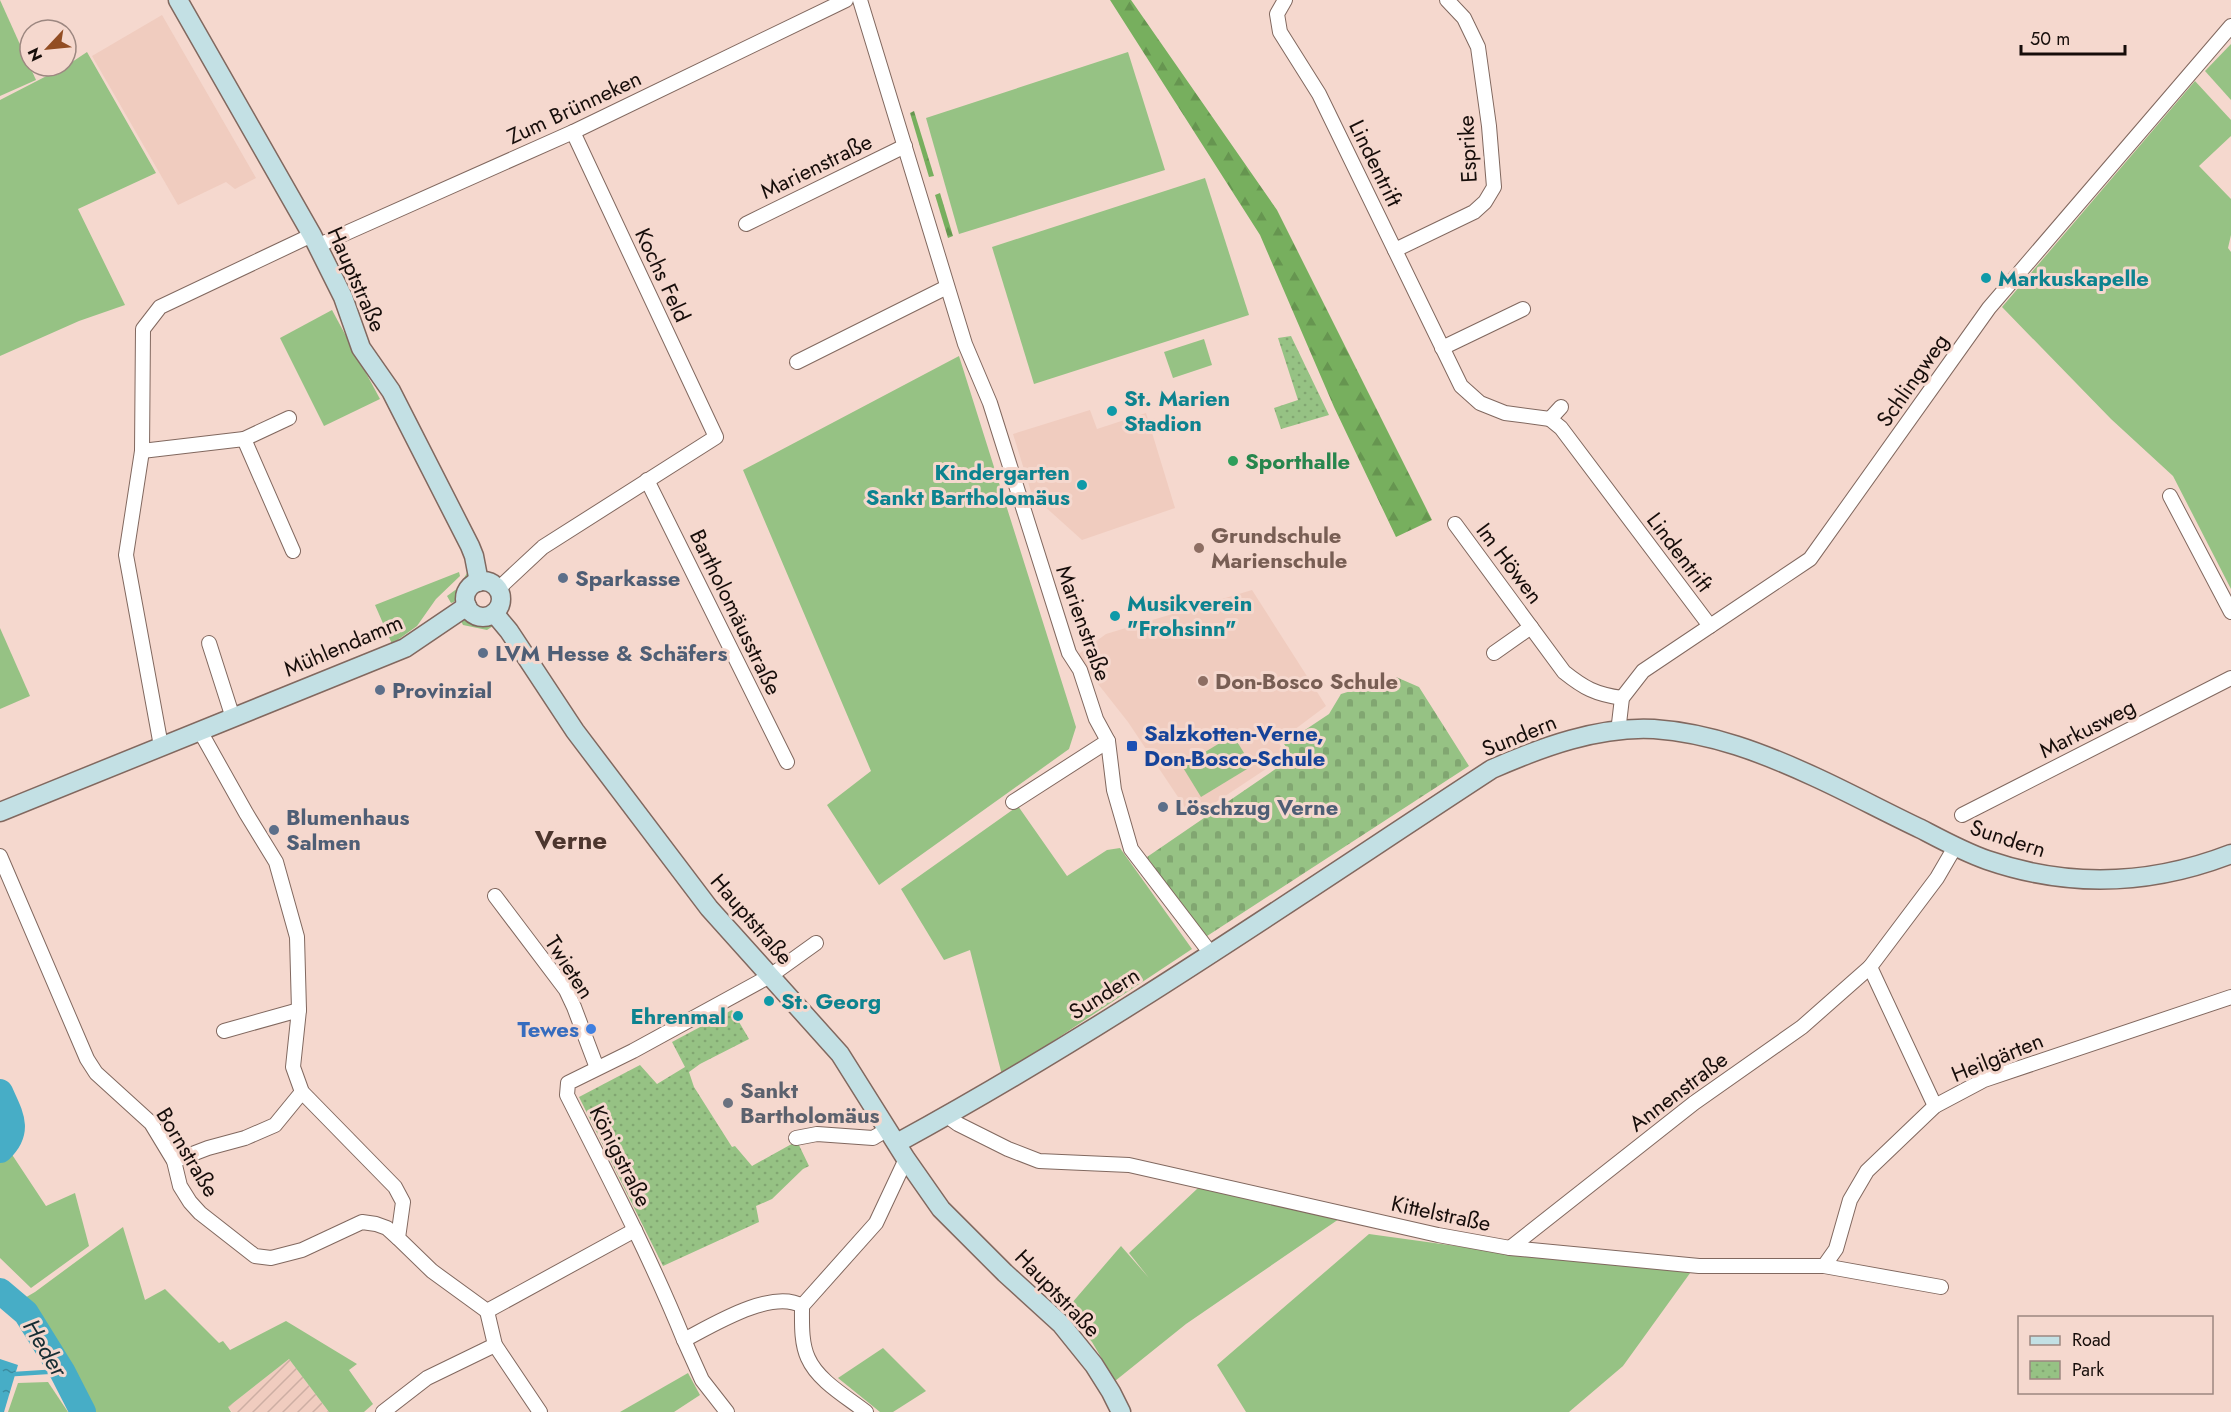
<svg xmlns="http://www.w3.org/2000/svg" width="2231" height="1412" font-family="Jost,sans-serif">
  <style>
    .built { fill: #f0ccbf }
    .industrial { fill: url(#industrial-furrows) }
    .green { fill: #96c284 }
    .forest { fill: url(#forest-firs) }
    .cemetery { fill: url(#cemetery-stones) }
    .park { fill: url(#park-dots) }
    .water { fill: url(#water-ripples) }
    .lines { fill: none; stroke-linecap: round; stroke-linejoin: round }
    .stream { stroke: #47adc6; stroke-width: 4.5 }
    .river { stroke: #47adc6; stroke-width: 26 }
    .street-casing { stroke: #81685f; stroke-width: 16 }
    .secondary-casing { stroke: #81685f; stroke-width: 21 }
    .street { stroke: #fff; stroke-width: 14 }
    .secondary { stroke: #c3e0e4; stroke-width: 18 }
    .culture-dot { fill: #0f9aa8; stroke: #f5d8ce; stroke-width: 2 }
    .leisure-dot { fill: #2e9e5b; stroke: #f5d8ce; stroke-width: 2 }
    .education-dot { fill: #8d6e63; stroke: #f5d8ce; stroke-width: 2 }
    .service-dot { fill: #5c6f8a; stroke: #f5d8ce; stroke-width: 2 }
    .transit-dot { fill: #1a4fb4; stroke: #f5d8ce; stroke-width: 2 }
    .shop-dot { fill: #3f7fe0; stroke: #f5d8ce; stroke-width: 2 }
    .worship-dot { fill: #6b7280; stroke: #f5d8ce; stroke-width: 2 }
    .labels { text-anchor: middle; stroke-width: 6; stroke-linejoin: round; paint-order: stroke }
    .street-label { font-size: 22px; fill: #160d0a; stroke: #f5d8ce }
    .culture-label { font-size: 22px; font-weight: bold; fill: #0d838f; stroke: #f5d8ce; text-anchor: start }
    .leisure-label { font-size: 22px; font-weight: bold; fill: #27864d; stroke: #f5d8ce; text-anchor: start }
    .education-label { font-size: 22px; font-weight: bold; fill: #785e54; stroke: #f5d8ce; text-anchor: start }
    .service-label { font-size: 22px; font-weight: bold; fill: #4e5e75; stroke: #f5d8ce; text-anchor: start }
    .transit-label { font-size: 22px; font-weight: bold; fill: #164399; stroke: #f5d8ce; text-anchor: start }
    .shop-label { font-size: 22px; font-weight: bold; fill: #366cbe; stroke: #f5d8ce; text-anchor: end }
    .worship-label { font-size: 22px; font-weight: bold; fill: #5b616d; stroke: #f5d8ce; text-anchor: start }
    .water-label { font-size: 24px; font-style: italic; fill: #162d33; stroke: #f5d8ce }
    .quarter-label { font-size: 26px; font-weight: bold; fill: #4c362e; stroke: #f5d8ce }
  </style>
  <defs>
    <pattern id="industrial-furrows" width="10" height="10" patternUnits="userSpaceOnUse" patternTransform="scale(1.5)"><rect width="10" height="10" fill="#f0ccbf"/><path d="M-1 1l2-2M0 10L10 0M9 11l2-2" fill="none" stroke="#cdaea3"/></pattern>
    <pattern id="forest-firs" width="22" height="20" patternUnits="userSpaceOnUse" patternTransform="scale(1.5)"><rect width="22" height="20" fill="#77af5e"/><path d="M5 1l3.5 6h-7zM16 11l3.5 6h-7z" fill="#669550"/></pattern>
    <pattern id="cemetery-stones" width="16" height="16" patternUnits="userSpaceOnUse" patternTransform="scale(1.5)"><rect width="16" height="16" fill="#96c284"/><path d="M2 7V4a2 2 0 0 1 4 0v3zM10 15v-3a2 2 0 0 1 4 0v3z" fill="#81a671"/></pattern>
    <pattern id="park-dots" width="8" height="8" patternUnits="userSpaceOnUse" patternTransform="scale(1.5)"><rect width="8" height="8" fill="#96c284"/><path d="M2 2h.1M6 6h.1" fill="none" stroke="#81a671" stroke-width="1.8" stroke-linecap="round"/></pattern>
    <pattern id="water-ripples" width="26" height="14" patternUnits="userSpaceOnUse" patternTransform="scale(1.5)"><rect width="26" height="14" fill="#47adc6"/><path d="M2 4q2-2 4 0t4 0M15 11q2-2 4 0t4 0" fill="none" stroke="#3a8b9f"/></pattern>
  </defs>
  <rect width="100%" height="100%" fill="#f5d8ce"/>
  <g class="built">
    <path d="M 162,15 L 256,178 L 235,189 L 226,182 L 178,205 L 92,56 Z"/>
    <path d="M 1090,410 L 1097,429 L 1146,413 L 1175,508 L 1082,540 L 1032,495 L 1013,434 Z"/>
    <path d="M 1252,590 L 1326,706 L 1278,742 L 1287,755 L 1192,818 L 1128,722 L 1076,656 L 1106,634 Z"/>
  </g>
  <path class="industrial" d="M 289,1359 L 329,1412 L 232,1412 L 228,1407 Z"/>
  <g class="green">
    <path d="M 0,0 L 36,80 L 0,96 Z"/>
    <path d="M 2231,44 L 2231,100 L 2205,71 Z"/>
    <path d="M 87,52 L 156,173 L 78,209 L 125,305 L 79,321 L 0,356 L 0,100 L 66,66 Z"/>
    <path d="M 1128,52 L 1165,170 L 959,234 L 926,118 Z"/>
    <path d="M 2195,81 L 2231,120 L 2231,136 L 2199,166 L 2231,199 L 2231,235 L 2228,248 L 2231,252 L 2231,589 L 2173,476 L 2111,419 L 2002,307 Z"/>
    <path d="M 1205,178 L 1249,315 L 1034,384 L 992,247 Z"/>
    <path d="M 332,310 L 380,399 L 324,426 L 280,338 Z"/>
    <path d="M 1204,339 L 1212,365 L 1173,378 L 1164,352 Z"/>
    <path d="M 959,356 L 1076,727 L 1069,749 L 879,885 L 827,805 L 871,771 L 743,470 Z"/>
    <path d="M 459,572 L 460,576 L 436,599 L 417,626 L 392,644 L 375,605 Z"/>
    <path d="M 467,573 L 469,576 L 468,582 L 454,602 L 451,603 L 447,596 L 458,588 Z"/>
    <path d="M 472,619 L 489,623 L 493,626 L 487,630 L 463,625 L 461,621 Z"/>
    <path d="M 0,628 L 30,696 L 0,709 Z"/>
    <path d="M 1233,735 L 1252,766 L 1201,797 L 1182,766 Z"/>
    <path d="M 1018,806 L 1067,876 L 1107,850 L 1120,848 L 1192,949 L 1002,1075 L 970,950 L 944,960 L 901,889 Z"/>
    <path d="M 9,1150 L 46,1206 L 75,1193 L 89,1246 L 31,1288 L 0,1258 L 0,1161 Z"/>
    <path d="M 1198,1188 L 1339,1219 L 1186,1324 L 1115,1381 L 1092,1342 L 1065,1311 L 1121,1246 L 1149,1278 L 1129,1253 Z"/>
    <path d="M 123,1227 L 145,1300 L 165,1289 L 219,1343 L 223,1341 L 230,1350 L 286,1321 L 357,1364 L 349,1370 L 373,1404 L 364,1412 L 329,1412 L 289,1359 L 228,1407 L 231,1412 L 94,1412 L 36,1312 L 23,1299 L 35,1292 Z"/>
    <path d="M 1369,1234 L 1514,1254 L 1693,1269 L 1623,1366 L 1569,1412 L 1246,1412 L 1217,1365 Z"/>
    <path d="M 883,1348 L 926,1391 L 893,1412 L 880,1412 L 838,1378 Z"/>
    <path d="M 688,1373 L 700,1395 L 674,1412 L 620,1412 Z"/>
    <path d="M 48,1382 L 68,1412 L 8,1412 L 18,1383 Z"/>
  </g>
  <g class="forest">
    <path d="M 1110,0 L 1131,0 L 1277,210 L 1432,520 L 1396,537 L 1334,407 L 1260,235 Z"/>
    <path d="M 914,111 L 934,176 L 929,177 L 910,113 Z"/>
    <path d="M 940,193 L 953,236 L 948,238 L 935,195 Z"/>
  </g>
  <path class="cemetery" d="M 1396,677 L 1419,687 L 1469,766 L 1204,938 L 1147,857 L 1293,757 L 1284,744 L 1329,714 L 1341,694 Z"/>
  <g class="park">
    <path d="M 1291,336 L 1329,415 L 1281,429 L 1274,408 L 1298,400 L 1278,338 Z"/>
    <path d="M 732,1010 L 749,1039 L 700,1064 L 689,1072 L 694,1087 L 732,1147 L 735,1146 L 752,1166 L 797,1141 L 809,1166 L 803,1169 L 772,1199 L 756,1206 L 759,1222 L 663,1266 L 579,1097 L 640,1065 L 657,1084 L 685,1067 L 672,1042 Z"/>
  </g>
  <path class="water" d="M 0,1359 L 18,1365 L 4,1412 L 0,1412 Z"/>
  <g class="lines">
    <path class="stream" d="M 15,1374 L 62,1371"/>
    <g class="river">
      <path d="M 0,1092 C 10,1115 21,1130 0,1150"/>
      <path d="M 0,1291 L 26,1313 L 62,1371 L 83,1412"/>
    </g>
    <g class="street-casing">
      <g id="street">
        <path d="M 860,0 L 965,344 L 990,403 L 1069,653 L 1080,670 L 1096,719 L 1108,741 L 1114,790 L 1131,849 L 1212,955"/>
        <path d="M 1285,0 L 1277,14 L 1280,32 L 1319,94 L 1461,386 L 1480,403 L 1505,413 L 1550,419 L 1561,407"/>
        <path d="M 746,224 L 905,146"/>
        <path d="M 317,246 L 573,132 L 846,0"/>
        <path d="M 1395,250 L 1474,212 L 1485,202 L 1494,187 L 1489,126 L 1478,47 L 1464,18 L 1447,0"/>
        <path d="M 1442,348 L 1523,309"/>
        <path d="M 797,362 L 947,287"/>
        <path d="M 1550,419 L 1561,428 L 1710,626"/>
        <path d="M 244,439 L 289,418"/>
        <path d="M 142,451 L 244,439 L 293,551"/>
        <path d="M 647,480 L 787,762"/>
        <path d="M 2170,496 L 2231,612"/>
        <path d="M 1455,524 L 1564,672 C 1584,688 1595,694 1622,698"/>
        <path d="M 498,589 L 543,547 L 716,437 L 573,132"/>
        <path d="M 209,643 L 233,718"/>
        <path d="M 1494,653 L 1531,627"/>
        <path d="M 200,731 L 246,813 L 276,862 L 297,937 L 299,1010 L 293,1067 L 302,1092 L 395,1187 L 403,1202 L 398,1238 L 432,1271 L 487,1311 L 635,1230"/>
        <path d="M 1618,732 L 1622,698 L 1643,671 L 1810,559 L 1989,308 L 2231,26"/>
        <path d="M 161,746 L 126,555 L 142,451 L 143,329 L 160,307 L 312,235"/>
        <path d="M 1013,802 L 1108,741"/>
        <path d="M 1962,815 L 2231,678"/>
        <path d="M 0,856 L 87,1059 L 96,1073 L 151,1123 L 174,1161 L 180,1186 L 190,1202 L 200,1213 L 255,1256 L 271,1258 L 302,1250 L 362,1222 L 376,1224 L 387,1228 L 398,1238"/>
        <path d="M 495,896 L 566,990 L 574,1007 L 597,1068"/>
        <path d="M 224,1031 L 299,1010"/>
        <path d="M 1935,1106 L 1870,967 L 1937,878 L 1955,847"/>
        <path d="M 947,1116 L 958,1124 L 1008,1149 L 1039,1161 L 1129,1165 L 1438,1235 L 1510,1248 L 1699,1266 L 1824,1266 L 1941,1287"/>
        <path d="M 796,1138 L 817,1134 L 873,1138 L 888,1129"/>
        <path d="M 174,1161 L 208,1148 L 245,1138 L 275,1125 L 302,1092"/>
        <path d="M 1510,1248 L 1694,1103 L 1802,1027 L 1870,967"/>
        <path d="M 1824,1266 L 1836,1249 L 1850,1200 L 1867,1171 L 1935,1106 L 1984,1080 L 2231,997"/>
        <path d="M 802,1306 C 772,1288 711,1326 684,1340 C 650,1256 608,1176 567,1095 L 568,1083 L 633,1051 L 770,976 L 816,943"/>
        <path d="M 487,1311 L 495,1345 L 540,1412"/>
        <path d="M 684,1340 L 702,1380 L 727,1412"/>
        <path d="M 383,1412 L 427,1378 L 495,1345"/>
        <path d="M 866,1412 C 847,1397 818,1381 808,1358 C 801,1343 802,1323 802,1306 L 876,1223 L 906,1159"/>
      </g>
    </g>
    <g class="secondary-casing">
      <g id="secondary">
        <path d="M 178,0 L 312,235 L 343,297 L 361,348 L 391,391 L 470,546 L 474,556 L 479,582"/>
        <circle cx="483" cy="599" r="18"/>
        <path d="M 494,613 L 509,631 L 575,731 L 709,908 L 840,1054 L 906,1159 L 941,1209 L 1005,1273 L 1061,1324 L 1094,1365 L 1111,1392 L 1121,1412"/>
        <path d="M 0,812 L 405,648 L 467,606"/>
        <path d="M 897,1143 C 1103,1031 1296,897 1492,769 C 1542,747 1599,726 1654,729 C 1711,733 1763,753 1815,777 C 1850,793 1885,812 1921,829 C 1942,840 1964,852 1987,860 C 2068,888 2151,885 2231,854"/>
      </g>
    </g>
    <use href="#street" class="street"/>
    <use href="#secondary" class="secondary"/>
  </g>
  <g class="culture-dot">
    <circle cx="1986" cy="278" r="6"/>
    <circle cx="1112" cy="411" r="6"/>
    <circle cx="1082" cy="485" r="6"/>
    <circle cx="1115" cy="616" r="6"/>
    <circle cx="769" cy="1001" r="6"/>
    <circle cx="738" cy="1016" r="6"/>
  </g>
  <circle class="leisure-dot" cx="1233" cy="461" r="6"/>
  <g class="education-dot">
    <circle cx="1199" cy="548" r="6"/>
    <circle cx="1203" cy="681" r="6"/>
  </g>
  <g class="service-dot">
    <circle cx="563" cy="578" r="6"/>
    <circle cx="483" cy="653" r="6"/>
    <circle cx="380" cy="690" r="6"/>
    <circle cx="1163" cy="807" r="6"/>
    <circle cx="274" cy="830" r="6"/>
  </g>
  <rect class="transit-dot" x="1126" y="740" width="12" height="12" rx="3"/>
  <circle class="shop-dot" cx="591" cy="1029" r="6"/>
  <circle class="worship-dot" cx="728" cy="1103" r="6"/>
  <g class="labels">
    <g class="street-label">
      <text transform="translate(574 107) rotate(-25)" y="8">Zum Brünneken</text>
      <text transform="translate(1467 149) rotate(-93)" y="8">Esprike</text>
      <text transform="translate(1376 163) rotate(64)" y="8">Lindentrift</text>
      <text transform="translate(816 166) rotate(-26)" y="8">Marienstraße</text>
      <text transform="translate(663 275) rotate(65)" y="8">Kochs Feld</text>
      <text transform="translate(357 279) rotate(66)" y="8">Hauptstraße</text>
      <text transform="translate(1912 380) rotate(-55)" y="8">Schlingweg</text>
      <text transform="translate(1680 552) rotate(53)" y="8">Lindentrift</text>
      <text transform="translate(1510 563) rotate(53)" y="8">Im Höwen</text>
      <text transform="translate(736 612) rotate(64)" y="8">Bartholomäusstraße</text>
      <text transform="translate(1084 623) rotate(70)" y="8">Marienstraße</text>
      <text transform="translate(343 645) rotate(-23)" y="8">Mühlendamm</text>
      <text transform="translate(2087 728) rotate(-27)" y="8">Markusweg</text>
      <text transform="translate(1519 735) rotate(-22)" y="8">Sundern</text>
      <text transform="translate(2008 838) rotate(18)" y="8">Sundern</text>
      <text transform="translate(752 919) rotate(49)" y="8">Hauptstraße</text>
      <text transform="translate(570 967) rotate(57)" y="8">Twieten</text>
      <text transform="translate(1104 993) rotate(-32)" y="8">Sundern</text>
      <text transform="translate(1997 1057) rotate(-22)" y="8">Heilgärten</text>
      <text transform="translate(1678 1091) rotate(-37)" y="8">Annenstraße</text>
      <text transform="translate(188 1152) rotate(59)" y="8">Bornstraße</text>
      <text transform="translate(621 1156) rotate(63)" y="8">Königstraße</text>
      <text transform="translate(1441 1213) rotate(12)" y="8">Kittelstraße</text>
      <text transform="translate(1058 1293) rotate(46)" y="8">Hauptstraße</text>
    </g>
    <g class="culture-label">
      <text x="1998" y="286">Markuskapelle</text>
      <text x="1124" y="406">St. Marien<tspan x="1124" dy="25">Stadion</tspan></text>
      <text x="1070" y="480" text-anchor="end">Kindergarten<tspan x="1070" dy="25">Sankt Bartholomäus</tspan></text>
      <text x="1127" y="611">Musikverein<tspan x="1127" dy="25">"Frohsinn"</tspan></text>
      <text x="781" y="1009">St. Georg</text>
      <text x="726" y="1024" text-anchor="end">Ehrenmal</text>
    </g>
    <g class="leisure-label">
      <text x="1245" y="469">Sporthalle</text>
    </g>
    <g class="education-label">
      <text x="1211" y="543">Grundschule<tspan x="1211" dy="25">Marienschule</tspan></text>
      <text x="1215" y="689">Don-Bosco Schule</text>
    </g>
    <g class="service-label">
      <text x="575" y="586">Sparkasse</text>
      <text x="495" y="661">LVM Hesse &amp; Schäfers</text>
      <text x="392" y="698">Provinzial</text>
      <text x="1175" y="815">Löschzug Verne</text>
      <text x="286" y="825">Blumenhaus<tspan x="286" dy="25">Salmen</tspan></text>
    </g>
    <g class="transit-label">
      <text x="1144" y="741">Salzkotten-Verne,<tspan x="1144" dy="25">Don-Bosco-Schule</tspan></text>
    </g>
    <g class="shop-label">
      <text x="579" y="1037">Tewes</text>
    </g>
    <g class="worship-label">
      <text x="740" y="1098">Sankt<tspan x="740" dy="25">Bartholomäus</tspan></text>
    </g>
    <g class="water-label">
      <text transform="translate(45 1348) rotate(59)" y="8">Heder</text>
    </g>
    <g class="quarter-label">
      <text x="571" y="849">Verne</text>
    </g>
  </g>
  <rect x="2018" y="1316" width="195" height="78" fill="#f5d8ce" stroke="#9c8780" stroke-width="1.5"/>
  <rect x="2030" y="1336" width="30" height="9" fill="#c3e0e4" stroke="#9c8780" stroke-width="1.5"/>
  <text x="2072" y="1346" font-size="18" fill="#160d0a">Road</text>
  <rect x="2030" y="1361" width="30" height="18" fill="url(#park-dots)" stroke="#9c8780" stroke-width="1.5"/>
  <text x="2072" y="1376" font-size="18" fill="#160d0a">Park</text>
  <g transform="translate(48 48) rotate(244)"><circle r="28" fill="#f5d8ce" stroke="#9c8780" stroke-width="1.5"/>
  <path d="M0-4.5L10 22L0 15L-10 22Z" fill="#924d23"/>
  <text y="-9" font-size="16" font-weight="bold" text-anchor="middle" fill="#160d0a">N</text>
  </g>
  <path d="M2021 45v9h104v-9" fill="none" stroke="#160d0a" stroke-width="3"/>
  <text x="2030" y="45" font-size="18" fill="#160d0a" stroke="#f5d8ce" stroke-width="4.5" paint-order="stroke">50 m</text>
</svg>
